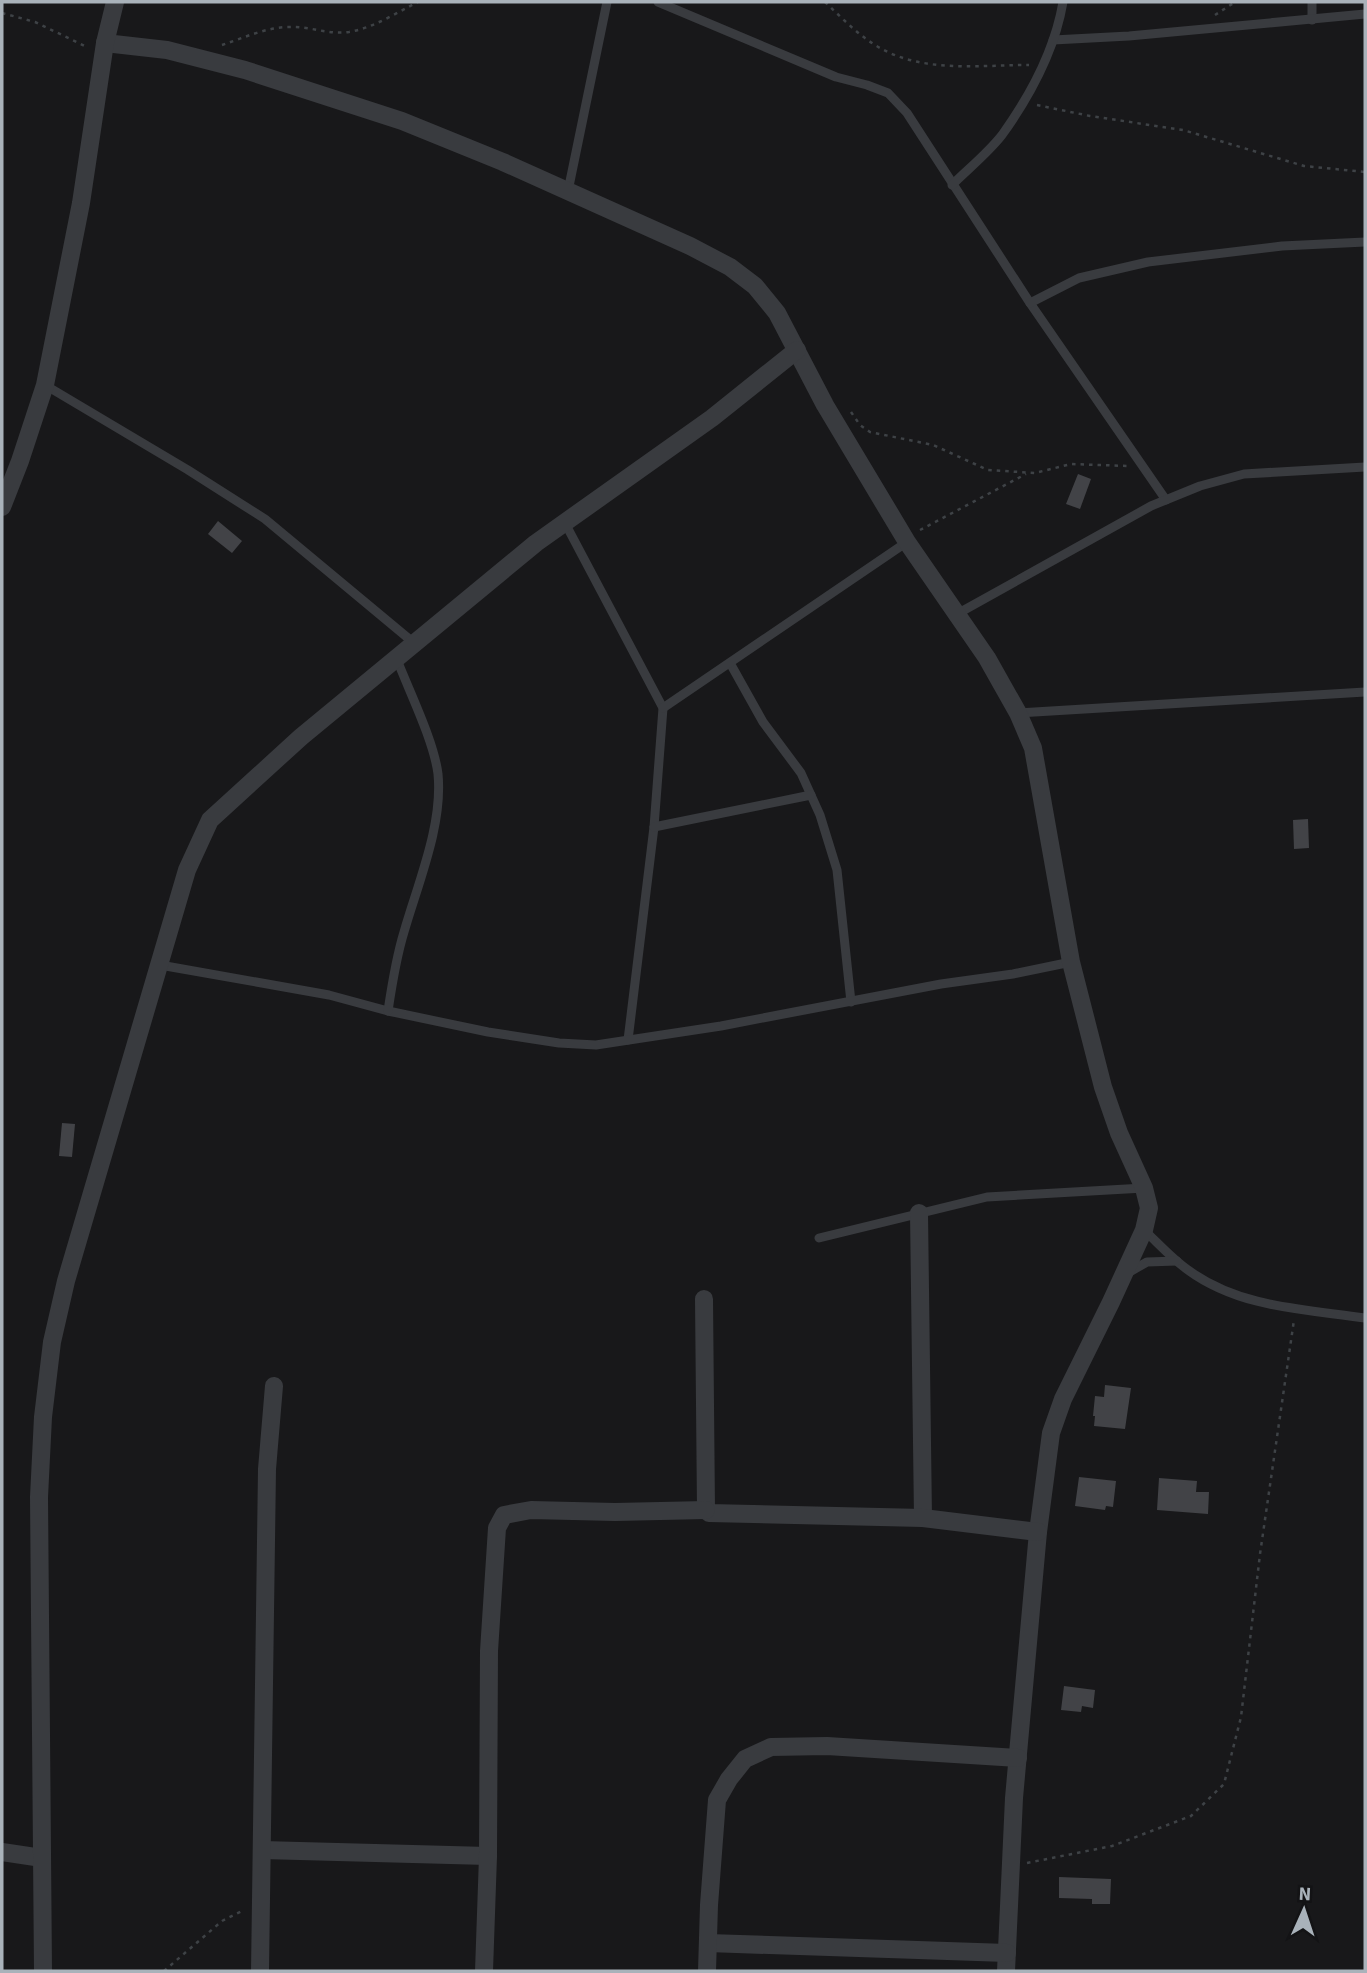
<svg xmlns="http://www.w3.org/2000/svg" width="1367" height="1973" font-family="'Source Sans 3',sans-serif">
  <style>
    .building { fill: #424347 }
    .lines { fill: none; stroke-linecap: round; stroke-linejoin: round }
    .path { stroke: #3e4246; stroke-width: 2.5; stroke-dasharray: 3.5 5; stroke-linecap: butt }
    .lane { stroke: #393b3f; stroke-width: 9 }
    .street { stroke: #393b3f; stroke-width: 18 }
  </style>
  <rect width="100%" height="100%" fill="#18181a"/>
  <g class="building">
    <path d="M 1078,474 L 1091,479 L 1080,509 L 1066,504 Z"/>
    <path d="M 218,521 L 242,541 L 232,553 L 208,534 Z"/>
    <path d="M 1308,819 L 1309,848 L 1294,849 L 1293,820 Z"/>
    <path d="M 62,1123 L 75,1124 L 72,1157 L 59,1156 Z"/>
    <path d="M 1105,1385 L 1131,1388 L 1125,1429 L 1094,1426 L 1095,1416 L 1093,1416 L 1095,1396 L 1104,1397 Z"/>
    <path d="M 1079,1477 L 1116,1481 L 1113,1507 L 1106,1506 L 1105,1510 L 1075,1506 Z"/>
    <path d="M 1159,1478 L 1197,1481 L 1196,1492 L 1209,1492 L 1208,1514 L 1157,1510 Z"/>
    <path d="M 1064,1686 L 1095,1690 L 1093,1708 L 1082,1706 L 1081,1712 L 1061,1710 Z"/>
    <path d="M 1059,1877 L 1111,1879 L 1110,1904 L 1092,1904 L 1092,1899 L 1059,1898 Z"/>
  </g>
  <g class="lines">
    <g class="path">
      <path d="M 825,2 C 841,17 856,33 875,45 C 921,74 978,65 1029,65"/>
      <path d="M 2,13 L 35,22 L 87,47"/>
      <path d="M 1215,15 L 1235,2"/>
      <path d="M 222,45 C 243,38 267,27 289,27 C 310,26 328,35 349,32 C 373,28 396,13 418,2"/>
      <path d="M 1037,105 L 1090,116 L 1183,130 L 1304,166 L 1365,172"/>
      <path d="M 851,412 L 860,425 L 870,432 L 933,445 L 988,470 L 1035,473 L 1071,464 L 1128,466"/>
      <path d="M 920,530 L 1026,474"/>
      <path d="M 1027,1863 L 1112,1846 L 1191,1816 L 1224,1784 L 1241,1717 L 1260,1554 L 1294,1320"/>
      <path d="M 164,1971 L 222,1921 L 244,1910"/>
    </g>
    <g class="lane">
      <path d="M 658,2 L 836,77 L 867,85 L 888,93 L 907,113 L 1030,303 L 1166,500"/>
      <path d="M 1312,2 L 1312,20"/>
      <path d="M 1053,40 L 1129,36 L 1365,14"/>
      <path d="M 952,185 C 968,169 988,153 1002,135 C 1030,96 1055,49 1063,2"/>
      <path d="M 568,191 L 607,2"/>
      <path d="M 1030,303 L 1079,278 L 1148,262 L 1282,246 L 1365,242"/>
      <path d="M 45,385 L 188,470 L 265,519 L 414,643"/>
      <path d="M 565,523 L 663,708 L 654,827 L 628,1040"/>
      <path d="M 957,614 L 1151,506 L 1200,486 L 1244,474 L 1365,467"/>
      <path d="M 730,663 L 763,722 L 801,773 L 820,815 L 837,870 L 851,1002"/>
      <path d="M 663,708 L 907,542"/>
      <path d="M 1018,713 L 1365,692"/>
      <path d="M 654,827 L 811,795"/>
      <path d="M 160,965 L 329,995 L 388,1011 L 488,1032 L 559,1043 L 596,1045 L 721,1026 L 941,984 L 1013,974 L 1071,962"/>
      <path d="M 388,1011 C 392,984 396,958 404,932 C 418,883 443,825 438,774 C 434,741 409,691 396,657"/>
      <path d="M 1144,1230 C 1158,1243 1172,1259 1188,1270 C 1240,1308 1304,1309 1365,1318"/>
      <path d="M 819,1238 L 987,1197 L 1144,1188"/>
      <path d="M 1126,1274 L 1147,1262 L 1177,1261"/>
    </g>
    <g class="street">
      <path d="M 105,43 L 167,50 L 245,70 L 402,121 L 503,162 L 690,246 L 730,267 L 755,286 L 777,313 L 825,405 L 907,542 L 987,658 L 1018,713 L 1033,748 L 1071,962 L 1103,1087 L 1119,1133 L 1144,1188 L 1149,1208 L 1144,1230 L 1111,1302 L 1063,1399 L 1051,1433 L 1038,1532 L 1014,1798 L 1006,1971"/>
      <path d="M 2,507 L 20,461 L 45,385 L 81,203 L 105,43 L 115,2"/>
      <path d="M 919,1213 L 923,1518"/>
      <path d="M 704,1299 L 706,1510 L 709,1513 L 923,1518 L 1038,1532"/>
      <path d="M 262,1850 L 488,1856"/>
      <path d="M 2,1852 L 42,1858"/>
      <path d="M 708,1943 L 1007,1953"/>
      <path d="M 43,1971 L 39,1497 L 43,1417 L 52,1342 L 66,1281 L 187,870 L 210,820 L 301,737 L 536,543 L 712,418 L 797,350"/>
      <path d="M 260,1971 L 267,1469 L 274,1386"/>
      <path d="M 484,1971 L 488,1856 L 489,1651 L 497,1528 L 504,1515 L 531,1510 L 615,1512 L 706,1510"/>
      <path d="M 707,1971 L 709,1905 L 717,1800 L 729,1779 L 745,1759 L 771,1747 L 827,1746 L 1018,1758"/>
    </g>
  </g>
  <rect width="1367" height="1973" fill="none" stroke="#a9b2ba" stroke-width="7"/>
  <g transform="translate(1304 1910) rotate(3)" stroke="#131315" stroke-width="5" paint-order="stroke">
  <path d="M0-5L12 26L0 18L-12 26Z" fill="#a9b2ba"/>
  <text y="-10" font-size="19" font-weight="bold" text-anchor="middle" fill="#a9b2ba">N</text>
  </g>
</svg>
